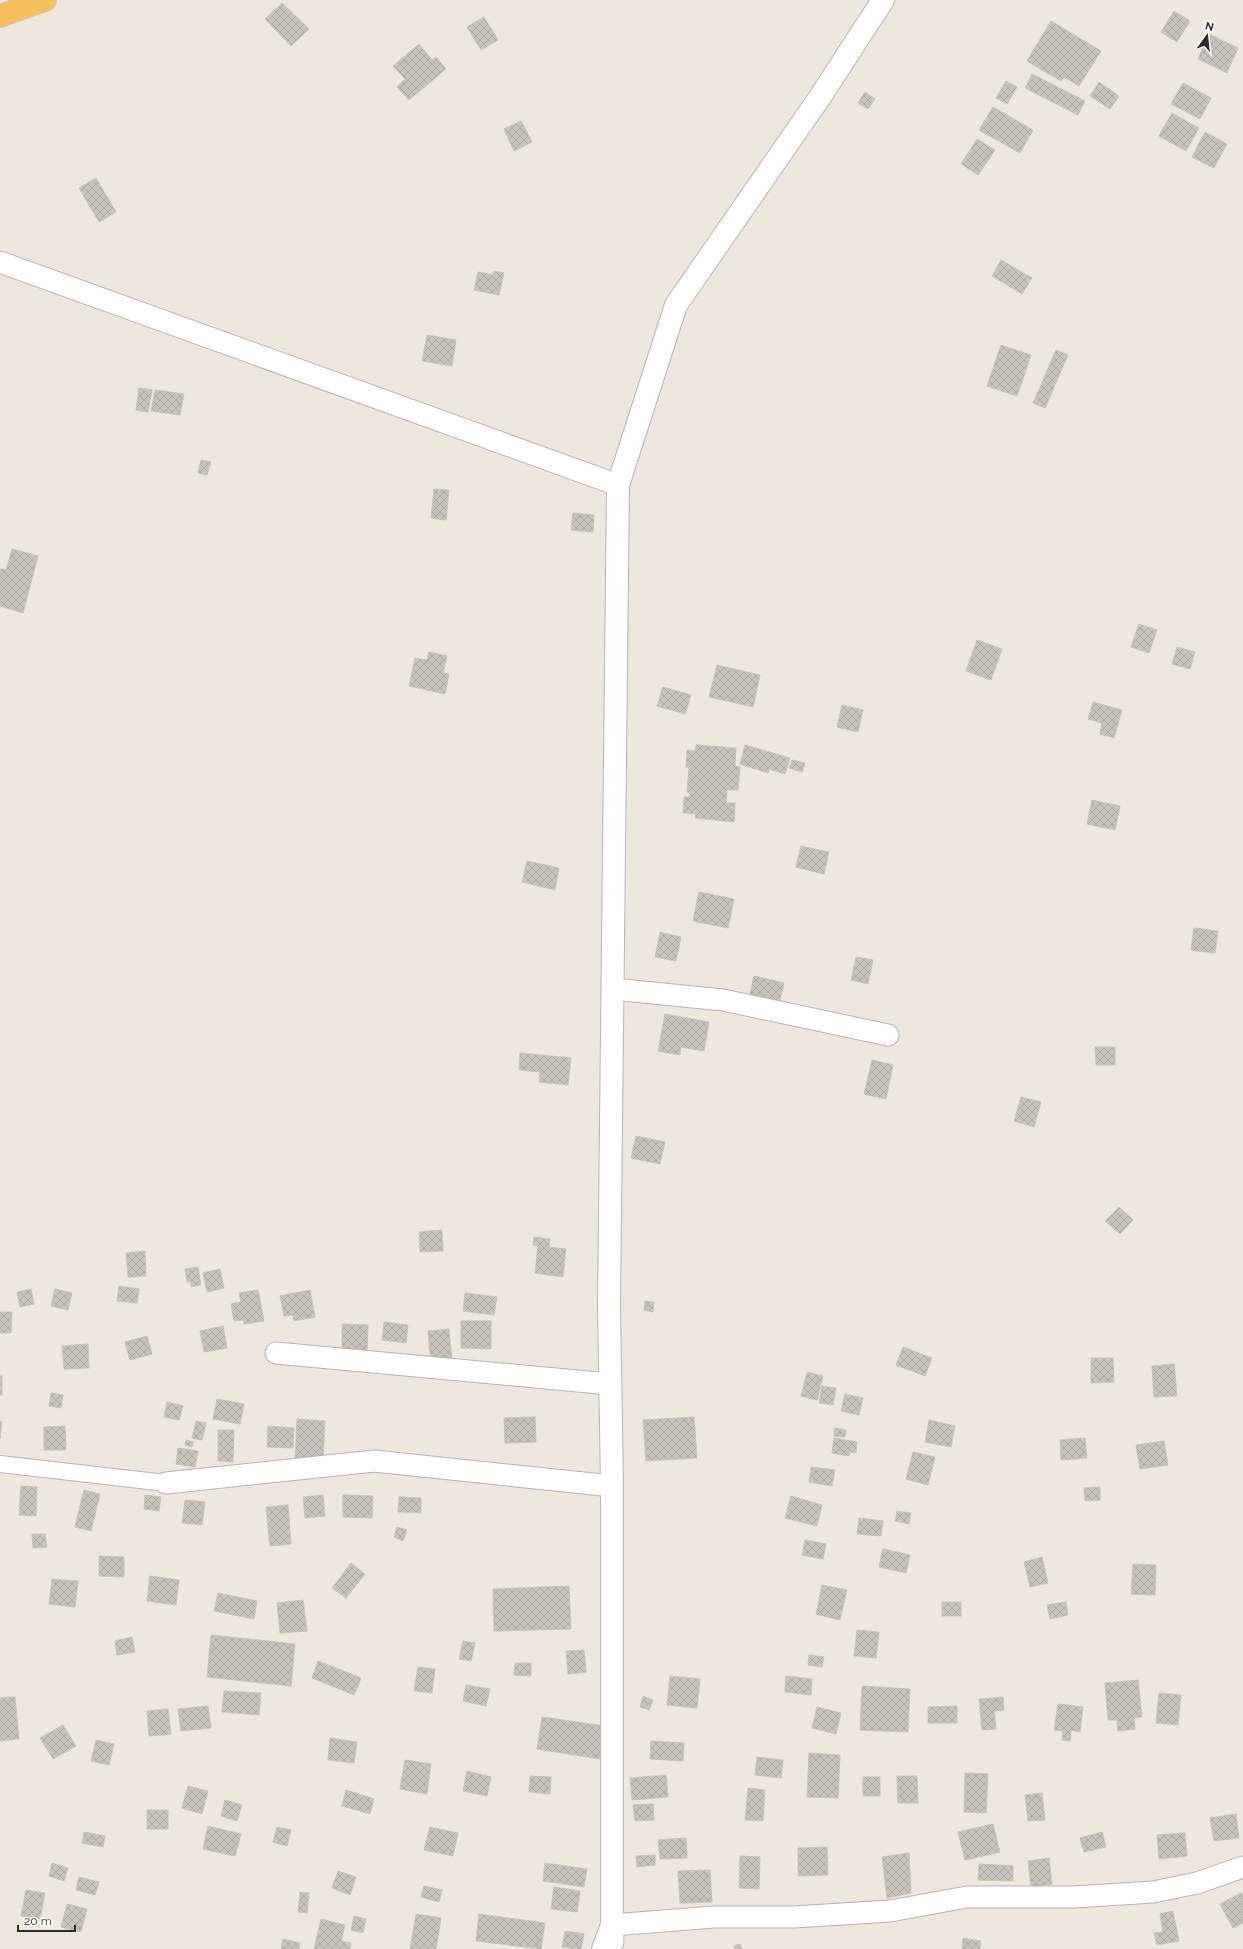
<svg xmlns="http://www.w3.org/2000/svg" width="1243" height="1949" font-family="Raleway,sans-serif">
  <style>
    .building { fill: url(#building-cross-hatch); stroke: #c8c3b7 }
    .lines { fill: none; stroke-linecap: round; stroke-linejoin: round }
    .pedestrian-casing { stroke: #b1b3be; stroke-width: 18 }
    .minor-casing { stroke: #b1b3be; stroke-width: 23 }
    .tertiary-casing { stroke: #b1b3be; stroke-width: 24 }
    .trunk-casing { stroke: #c8c8c8; stroke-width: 24 }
    .pedestrian { stroke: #fff; stroke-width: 16 }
    .minor { stroke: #fff; stroke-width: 21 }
    .tertiary { stroke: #fff; stroke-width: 22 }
    .trunk { stroke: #f6be5c; stroke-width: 22 }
  </style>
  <defs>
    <pattern id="building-cross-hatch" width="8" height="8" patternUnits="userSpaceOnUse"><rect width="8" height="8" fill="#c8c3bd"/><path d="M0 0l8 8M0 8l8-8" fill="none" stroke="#aca8a3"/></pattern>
  </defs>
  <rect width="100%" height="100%" fill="#ede7dd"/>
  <g class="building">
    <path d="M 282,3 L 309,29 L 291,46 L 265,19 Z"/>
    <path d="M 1174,11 L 1190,21 L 1177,42 L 1161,32 Z"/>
    <path d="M 484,17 L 498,40 L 481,50 L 467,27 Z"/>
    <path d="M 1051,21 L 1101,51 L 1079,86 L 1064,77 L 1061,81 L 1027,61 Z"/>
    <path d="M 1209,34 L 1238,48 L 1227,73 L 1198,59 Z"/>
    <path d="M 419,44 L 432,60 L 436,57 L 446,69 L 409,100 L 397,87 L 405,79 L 393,66 Z"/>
    <path d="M 1032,74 L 1085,101 L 1078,115 L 1025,88 Z"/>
    <path d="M 1006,81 L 1017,87 L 1007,104 L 996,98 Z"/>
    <path d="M 1099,82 L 1119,96 L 1110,109 L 1090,96 Z"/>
    <path d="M 1183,83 L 1211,98 L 1200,119 L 1171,104 Z"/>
    <path d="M 865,92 L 875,99 L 868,109 L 858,103 Z"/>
    <path d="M 993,107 L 1033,130 L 1020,153 L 979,130 Z"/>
    <path d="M 1172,113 L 1199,128 L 1186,151 L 1159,136 Z"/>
    <path d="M 521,121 L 532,142 L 514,151 L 504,129 Z"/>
    <path d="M 1205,132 L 1227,144 L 1214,168 L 1192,157 Z"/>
    <path d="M 977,139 L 995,150 L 978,175 L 961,164 Z"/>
    <path d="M 96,178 L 116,212 L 99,222 L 79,188 Z"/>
    <path d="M 1001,260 L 1032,278 L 1022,294 L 992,276 Z"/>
    <path d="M 494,271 L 504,273 L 499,295 L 474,290 L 478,272 L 493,275 Z"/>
    <path d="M 427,335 L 456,340 L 452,366 L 422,361 Z"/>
    <path d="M 1001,345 L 1031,355 L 1017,396 L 987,386 Z"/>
    <path d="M 1056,350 L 1068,355 L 1045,408 L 1033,403 Z"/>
    <path d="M 139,388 L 152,390 L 148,412 L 136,410 Z"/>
    <path d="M 155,390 L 184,394 L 180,415 L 151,411 Z"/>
    <path d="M 201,460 L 211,462 L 207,475 L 198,473 Z"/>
    <path d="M 434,489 L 449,490 L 446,520 L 431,518 Z"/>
    <path d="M 573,513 L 594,515 L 593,532 L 571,530 Z"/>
    <path d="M 12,549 L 38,556 L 23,613 L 0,606 L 0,569 L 6,570 Z"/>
    <path d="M 1139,624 L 1157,630 L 1149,653 L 1131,647 Z"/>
    <path d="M 977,640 L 1002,649 L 991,680 L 966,671 Z"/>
    <path d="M 1177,647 L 1195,652 L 1190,669 L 1172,664 Z"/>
    <path d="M 429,652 L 447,656 L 443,673 L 449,674 L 445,694 L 409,686 L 415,658 L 427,660 Z"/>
    <path d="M 717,665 L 760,675 L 753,707 L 709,697 Z"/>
    <path d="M 663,687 L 691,695 L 685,714 L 657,706 Z"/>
    <path d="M 1093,702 L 1122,710 L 1114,738 L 1100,734 L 1102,723 L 1088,719 Z"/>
    <path d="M 842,705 L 863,710 L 858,732 L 837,727 Z"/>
    <path d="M 696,745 L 736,748 L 735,766 L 740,767 L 738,790 L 727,790 L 726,803 L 735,803 L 734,822 L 695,818 L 696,814 L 683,813 L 684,797 L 690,797 L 690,793 L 687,792 L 689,767 L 686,767 L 687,750 L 695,751 Z"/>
    <path d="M 745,745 L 790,758 L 785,774 L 769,769 L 768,773 L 740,764 Z"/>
    <path d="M 792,760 L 805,763 L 802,772 L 789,768 Z"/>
    <path d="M 1092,800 L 1120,806 L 1115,830 L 1087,824 Z"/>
    <path d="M 801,846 L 829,852 L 824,874 L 796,867 Z"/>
    <path d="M 527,861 L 559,868 L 555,890 L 522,882 Z"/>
    <path d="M 699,892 L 734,899 L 728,928 L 693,921 Z"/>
    <path d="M 1194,928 L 1218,931 L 1215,953 L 1191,950 Z"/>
    <path d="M 660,932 L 681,937 L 676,961 L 655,957 Z"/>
    <path d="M 856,957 L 873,960 L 868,984 L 851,980 Z"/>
    <path d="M 754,976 L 784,983 L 779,1005 L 749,998 Z"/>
    <path d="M 665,1014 L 709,1022 L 704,1051 L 681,1047 L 680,1055 L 658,1051 Z"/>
    <path d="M 1095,1047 L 1115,1047 L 1115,1065 L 1096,1065 Z"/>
    <path d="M 520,1053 L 571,1058 L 568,1085 L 539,1082 L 540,1072 L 519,1070 Z"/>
    <path d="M 872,1060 L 893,1065 L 886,1099 L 864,1094 Z"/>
    <path d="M 1021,1097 L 1041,1102 L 1034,1127 L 1014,1121 Z"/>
    <path d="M 636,1136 L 665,1142 L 660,1164 L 631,1158 Z"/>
    <path d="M 1119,1207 L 1133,1220 L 1120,1234 L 1105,1221 Z"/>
    <path d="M 442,1230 L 443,1251 L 420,1252 L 419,1232 Z"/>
    <path d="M 534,1237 L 550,1239 L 549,1247 L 566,1249 L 563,1277 L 535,1273 L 538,1246 L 533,1245 Z"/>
    <path d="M 145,1251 L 146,1276 L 128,1277 L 126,1253 Z"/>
    <path d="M 198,1267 L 201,1285 L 191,1287 L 190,1281 L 187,1282 L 185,1269 Z"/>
    <path d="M 220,1269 L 224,1288 L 207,1292 L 203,1273 Z"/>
    <path d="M 119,1286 L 139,1289 L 137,1303 L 117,1301 Z"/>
    <path d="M 31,1289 L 34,1304 L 20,1307 L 17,1292 Z"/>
    <path d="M 55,1289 L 72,1293 L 68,1310 L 51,1306 Z"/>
    <path d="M 258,1290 L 264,1321 L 244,1324 L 243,1320 L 234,1321 L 231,1304 L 241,1302 L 239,1293 Z"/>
    <path d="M 310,1290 L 315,1317 L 294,1321 L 293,1315 L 284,1316 L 280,1296 Z"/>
    <path d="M 465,1293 L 497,1297 L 494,1315 L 463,1311 Z"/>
    <path d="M 645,1301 L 654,1302 L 653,1312 L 644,1310 Z"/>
    <path d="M 0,1312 L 12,1312 L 11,1333 L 0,1333 Z"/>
    <path d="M 461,1321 L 491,1321 L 491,1349 L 461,1348 Z"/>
    <path d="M 384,1322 L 408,1325 L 406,1343 L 382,1340 Z"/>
    <path d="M 342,1324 L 368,1325 L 367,1351 L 342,1351 Z"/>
    <path d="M 223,1326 L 227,1348 L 204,1352 L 200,1331 Z"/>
    <path d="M 449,1329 L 452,1362 L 431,1364 L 428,1331 Z"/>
    <path d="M 147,1336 L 152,1354 L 130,1360 L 125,1342 Z"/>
    <path d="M 88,1344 L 89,1368 L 64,1369 L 62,1346 Z"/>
    <path d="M 903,1347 L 932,1358 L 925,1376 L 896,1365 Z"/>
    <path d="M 1091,1358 L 1113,1358 L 1114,1382 L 1091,1383 Z"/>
    <path d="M 1174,1364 L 1177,1396 L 1154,1397 L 1152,1366 Z"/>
    <path d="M 807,1372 L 823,1376 L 817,1400 L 801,1396 Z"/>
    <rect x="0" y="1376" width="2" height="19"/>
    <path d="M 822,1386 L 836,1388 L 833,1405 L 819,1403 Z"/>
    <path d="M 51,1393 L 63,1395 L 61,1408 L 49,1406 Z"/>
    <path d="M 845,1394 L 863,1398 L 859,1415 L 841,1411 Z"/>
    <path d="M 217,1399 L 244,1404 L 240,1424 L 213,1419 Z"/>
    <path d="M 167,1402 L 183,1406 L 179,1420 L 164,1417 Z"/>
    <path d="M 535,1417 L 536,1442 L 505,1443 L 504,1418 Z"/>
    <path d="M 694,1417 L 697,1458 L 646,1461 L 643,1420 Z"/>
    <path d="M 297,1419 L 325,1421 L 323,1460 L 295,1459 Z"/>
    <path d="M 929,1420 L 955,1426 L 951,1447 L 925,1442 Z"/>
    <path d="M 0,1421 L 2,1421 L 0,1439 Z"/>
    <path d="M 196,1421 L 206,1423 L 202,1440 L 192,1438 Z"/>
    <path d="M 65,1426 L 66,1450 L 44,1450 L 44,1427 Z"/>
    <path d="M 268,1426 L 294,1428 L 293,1448 L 267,1447 Z"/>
    <path d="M 835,1428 L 846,1430 L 845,1437 L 834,1436 Z"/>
    <path d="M 218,1430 L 234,1430 L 233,1462 L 218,1461 Z"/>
    <path d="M 834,1438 L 857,1442 L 856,1453 L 850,1452 L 849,1456 L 832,1453 Z"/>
    <path d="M 1085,1438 L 1087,1458 L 1061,1460 L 1060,1440 Z"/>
    <path d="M 186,1440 L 194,1442 L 192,1447 L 185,1445 Z"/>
    <path d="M 1164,1441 L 1168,1465 L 1140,1469 L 1136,1445 Z"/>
    <path d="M 178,1448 L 198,1451 L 195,1467 L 176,1464 Z"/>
    <path d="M 913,1452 L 935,1457 L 928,1485 L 906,1479 Z"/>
    <path d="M 811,1467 L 835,1470 L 832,1486 L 809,1482 Z"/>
    <path d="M 21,1486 L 37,1487 L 36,1516 L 19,1515 Z"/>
    <path d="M 1100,1487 L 1100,1500 L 1085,1501 L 1084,1488 Z"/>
    <path d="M 84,1490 L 100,1494 L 91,1531 L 75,1527 Z"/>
    <path d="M 145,1495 L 161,1497 L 159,1511 L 144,1509 Z"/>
    <path d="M 323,1495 L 325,1516 L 305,1518 L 303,1497 Z"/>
    <path d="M 343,1495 L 373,1496 L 372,1518 L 343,1517 Z"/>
    <path d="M 791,1496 L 822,1505 L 817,1526 L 785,1518 Z"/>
    <path d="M 399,1497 L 421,1498 L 421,1513 L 398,1512 Z"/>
    <path d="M 185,1500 L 205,1502 L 202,1525 L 182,1523 Z"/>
    <path d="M 288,1505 L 291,1544 L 270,1546 L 266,1507 Z"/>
    <path d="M 897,1511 L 911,1513 L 909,1524 L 895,1521 Z"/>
    <path d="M 859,1518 L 883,1521 L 881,1536 L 857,1534 Z"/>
    <path d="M 397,1527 L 407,1530 L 403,1541 L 394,1537 Z"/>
    <path d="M 32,1534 L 45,1534 L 47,1547 L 33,1548 Z"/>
    <path d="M 805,1540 L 826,1544 L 823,1559 L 802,1555 Z"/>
    <path d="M 883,1549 L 910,1555 L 906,1573 L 879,1567 Z"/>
    <path d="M 99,1556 L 124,1557 L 124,1577 L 99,1576 Z"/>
    <path d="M 1042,1557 L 1048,1583 L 1030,1587 L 1024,1562 Z"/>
    <path d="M 351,1563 L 365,1574 L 346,1598 L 332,1588 Z"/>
    <path d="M 1133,1564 L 1156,1565 L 1155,1595 L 1131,1594 Z"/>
    <path d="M 150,1576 L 179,1580 L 176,1605 L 147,1601 Z"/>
    <path d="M 52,1579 L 78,1581 L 75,1607 L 49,1604 Z"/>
    <path d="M 822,1585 L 847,1590 L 840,1620 L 816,1614 Z"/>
    <path d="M 569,1586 L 571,1629 L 494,1631 L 493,1589 Z"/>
    <path d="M 218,1593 L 257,1601 L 254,1619 L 214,1611 Z"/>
    <path d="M 303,1600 L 307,1631 L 280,1633 L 277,1603 Z"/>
    <rect x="942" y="1602" width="19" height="14"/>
    <path d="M 1066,1602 L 1068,1615 L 1050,1619 L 1047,1605 Z"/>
    <path d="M 857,1630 L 879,1632 L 876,1658 L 854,1656 Z"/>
    <path d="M 211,1635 L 295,1644 L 291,1686 L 207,1677 Z"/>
    <path d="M 132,1637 L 135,1652 L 117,1655 L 115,1641 Z"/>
    <path d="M 463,1641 L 475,1643 L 471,1661 L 459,1659 Z"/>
    <path d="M 584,1650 L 586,1672 L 568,1674 L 566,1651 Z"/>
    <path d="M 809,1655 L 824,1657 L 822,1667 L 808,1665 Z"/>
    <path d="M 318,1661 L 361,1678 L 354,1695 L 312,1678 Z"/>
    <path d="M 515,1663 L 531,1663 L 531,1676 L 514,1675 Z"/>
    <path d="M 418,1667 L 435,1669 L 432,1693 L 414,1691 Z"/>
    <path d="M 670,1676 L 700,1679 L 697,1708 L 667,1705 Z"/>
    <path d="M 786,1676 L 812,1679 L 811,1695 L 785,1692 Z"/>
    <path d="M 1138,1680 L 1142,1717 L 1134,1718 L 1135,1729 L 1118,1731 L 1117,1720 L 1108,1720 L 1105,1683 Z"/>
    <path d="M 466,1685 L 490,1689 L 486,1706 L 463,1701 Z"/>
    <path d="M 862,1686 L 910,1689 L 908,1732 L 860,1730 Z"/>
    <path d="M 224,1691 L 261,1693 L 259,1715 L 222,1712 Z"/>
    <path d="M 1159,1693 L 1181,1695 L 1178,1725 L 1156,1723 Z"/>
    <path d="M 643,1696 L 653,1700 L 649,1710 L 640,1707 Z"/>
    <path d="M 15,1697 L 19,1739 L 0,1741 L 0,1698 Z"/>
    <path d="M 1003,1697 L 1004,1710 L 994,1711 L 996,1729 L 982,1730 L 979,1699 Z"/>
    <path d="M 1058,1704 L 1083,1707 L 1080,1732 L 1071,1730 L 1070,1741 L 1062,1740 L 1063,1731 L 1054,1730 Z"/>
    <path d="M 208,1706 L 211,1728 L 181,1731 L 178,1709 Z"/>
    <path d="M 957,1706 L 957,1723 L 928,1723 L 928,1707 Z"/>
    <path d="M 817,1707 L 841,1713 L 836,1734 L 812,1728 Z"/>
    <path d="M 168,1709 L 171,1734 L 149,1736 L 147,1711 Z"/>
    <path d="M 542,1717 L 604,1726 L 600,1759 L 537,1749 Z"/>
    <path d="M 63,1725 L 76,1746 L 53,1759 L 40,1738 Z"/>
    <path d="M 330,1738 L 357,1742 L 354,1763 L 328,1760 Z"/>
    <path d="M 96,1740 L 114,1744 L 109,1765 L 91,1761 Z"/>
    <path d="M 651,1741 L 684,1743 L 683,1761 L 650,1759 Z"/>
    <path d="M 809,1753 L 840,1755 L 838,1798 L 807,1797 Z"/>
    <path d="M 757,1757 L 783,1760 L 781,1778 L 755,1775 Z"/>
    <path d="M 405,1760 L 431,1764 L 427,1794 L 400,1789 Z"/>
    <path d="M 467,1771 L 491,1777 L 487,1796 L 463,1791 Z"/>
    <path d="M 965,1773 L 988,1774 L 986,1813 L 964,1812 Z"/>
    <path d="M 666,1775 L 668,1797 L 632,1800 L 630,1778 Z"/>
    <path d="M 530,1776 L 551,1777 L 550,1794 L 529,1792 Z"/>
    <path d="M 897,1776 L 917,1776 L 918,1803 L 898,1803 Z"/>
    <rect x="863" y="1777" width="17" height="19"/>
    <path d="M 188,1786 L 208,1791 L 202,1814 L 182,1808 Z"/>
    <path d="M 748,1788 L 765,1790 L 763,1821 L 745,1820 Z"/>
    <path d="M 346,1790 L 374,1799 L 370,1814 L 342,1806 Z"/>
    <path d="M 1042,1793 L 1045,1820 L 1028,1821 L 1025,1795 Z"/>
    <path d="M 225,1800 L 242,1805 L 237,1821 L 221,1816 Z"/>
    <path d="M 653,1804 L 654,1820 L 635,1821 L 633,1805 Z"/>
    <rect x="147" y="1810" width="21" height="19"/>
    <path d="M 1236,1814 L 1239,1838 L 1214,1841 L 1210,1818 Z"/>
    <path d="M 993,1824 L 1000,1852 L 965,1860 L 958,1832 Z"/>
    <path d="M 208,1826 L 241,1834 L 235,1856 L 203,1849 Z"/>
    <path d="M 277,1827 L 291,1830 L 287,1846 L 273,1842 Z"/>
    <path d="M 430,1827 L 458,1833 L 453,1856 L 424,1850 Z"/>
    <path d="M 84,1832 L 105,1836 L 103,1847 L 82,1843 Z"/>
    <path d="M 1102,1832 L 1106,1847 L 1084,1852 L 1080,1838 Z"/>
    <path d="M 1185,1833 L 1187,1856 L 1159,1859 L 1157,1835 Z"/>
    <path d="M 686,1838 L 687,1858 L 660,1859 L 658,1840 Z"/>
    <path d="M 827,1847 L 828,1875 L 798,1876 L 798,1848 Z"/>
    <path d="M 909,1853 L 911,1893 L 887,1898 L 882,1857 Z"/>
    <path d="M 655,1855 L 655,1865 L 637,1867 L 636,1856 Z"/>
    <path d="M 740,1856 L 760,1857 L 759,1889 L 739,1888 Z"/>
    <path d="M 1049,1858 L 1052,1884 L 1031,1887 L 1028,1861 Z"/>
    <path d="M 52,1863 L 68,1868 L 64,1881 L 49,1876 Z"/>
    <path d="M 545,1863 L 587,1869 L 584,1887 L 543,1881 Z"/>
    <path d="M 979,1864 L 1013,1866 L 1013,1881 L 978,1880 Z"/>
    <path d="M 710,1870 L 712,1902 L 680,1903 L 678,1871 Z"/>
    <path d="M 338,1871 L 356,1877 L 350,1895 L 332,1888 Z"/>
    <path d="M 79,1877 L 99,1882 L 95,1895 L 76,1890 Z"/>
    <path d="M 424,1886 L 442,1890 L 439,1902 L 421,1897 Z"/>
    <path d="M 554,1887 L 580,1891 L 577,1912 L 551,1909 Z"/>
    <path d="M 26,1890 L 45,1893 L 40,1919 L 21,1916 Z"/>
    <path d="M 300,1892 L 309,1893 L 307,1913 L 298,1912 Z"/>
    <path d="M 1241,1893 L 1243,1896 L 1243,1923 L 1233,1928 L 1220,1904 Z"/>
    <path d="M 67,1904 L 87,1909 L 81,1932 L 61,1927 Z"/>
    <path d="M 1173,1911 L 1179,1941 L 1157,1945 L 1154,1933 L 1163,1932 L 1160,1914 Z"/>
    <path d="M 416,1914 L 441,1918 L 436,1949 L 410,1949 Z"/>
    <path d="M 479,1914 L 545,1923 L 541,1949 L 476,1941 Z"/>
    <path d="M 354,1916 L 366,1919 L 363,1933 L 351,1930 Z"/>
    <path d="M 321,1919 L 345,1925 L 341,1941 L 351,1943 L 350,1949 L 314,1949 Z"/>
    <path d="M 565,1931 L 584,1934 L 581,1949 L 562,1947 Z"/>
    <path d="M 963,1938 L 981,1941 L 980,1949 L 962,1949 Z"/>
    <path d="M 283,1939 L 300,1943 L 299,1949 L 281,1949 Z"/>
    <path d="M 740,1944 L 742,1949 L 735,1949 L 734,1946 Z"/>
  </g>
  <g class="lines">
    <g class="pedestrian-casing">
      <path id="pedestrian" d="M 0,1464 L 166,1483"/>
    </g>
    <g class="minor-casing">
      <g id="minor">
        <path d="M 0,262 L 618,485"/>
        <path d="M 613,989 L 723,1000 L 888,1035"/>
        <path d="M 276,1353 L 610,1384"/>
        <path d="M 166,1483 L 374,1461 L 612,1486"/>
        <path d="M 613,1942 L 612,1925 L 714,1917 L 794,1917 L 890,1911 L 967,1897 L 1074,1897 L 1153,1892 L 1197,1883 L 1243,1867"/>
      </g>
    </g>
    <g class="tertiary-casing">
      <path id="tertiary" d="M 603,1949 L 612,1925 L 612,1486 L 609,1306 L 618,485 L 676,305 L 820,97 L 883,0"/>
    </g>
    <g class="trunk-casing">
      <path id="trunk" d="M 0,16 L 45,0"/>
    </g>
    <use href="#pedestrian" class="pedestrian"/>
    <use href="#minor" class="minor"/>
    <use href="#tertiary" class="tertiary"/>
    <use href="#trunk" class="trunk"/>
  </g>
  <g transform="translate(1207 36) rotate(15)" stroke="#ffffff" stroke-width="3" paint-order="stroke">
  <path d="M0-3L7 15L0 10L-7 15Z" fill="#2b2b2b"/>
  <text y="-6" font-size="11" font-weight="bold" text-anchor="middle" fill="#2b2b2b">N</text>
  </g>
  <path d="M18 1925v6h57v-6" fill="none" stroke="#2b2b2b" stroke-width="2"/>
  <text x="24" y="1925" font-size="12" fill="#2b2b2b" stroke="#ffffff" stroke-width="3" paint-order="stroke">20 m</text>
</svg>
